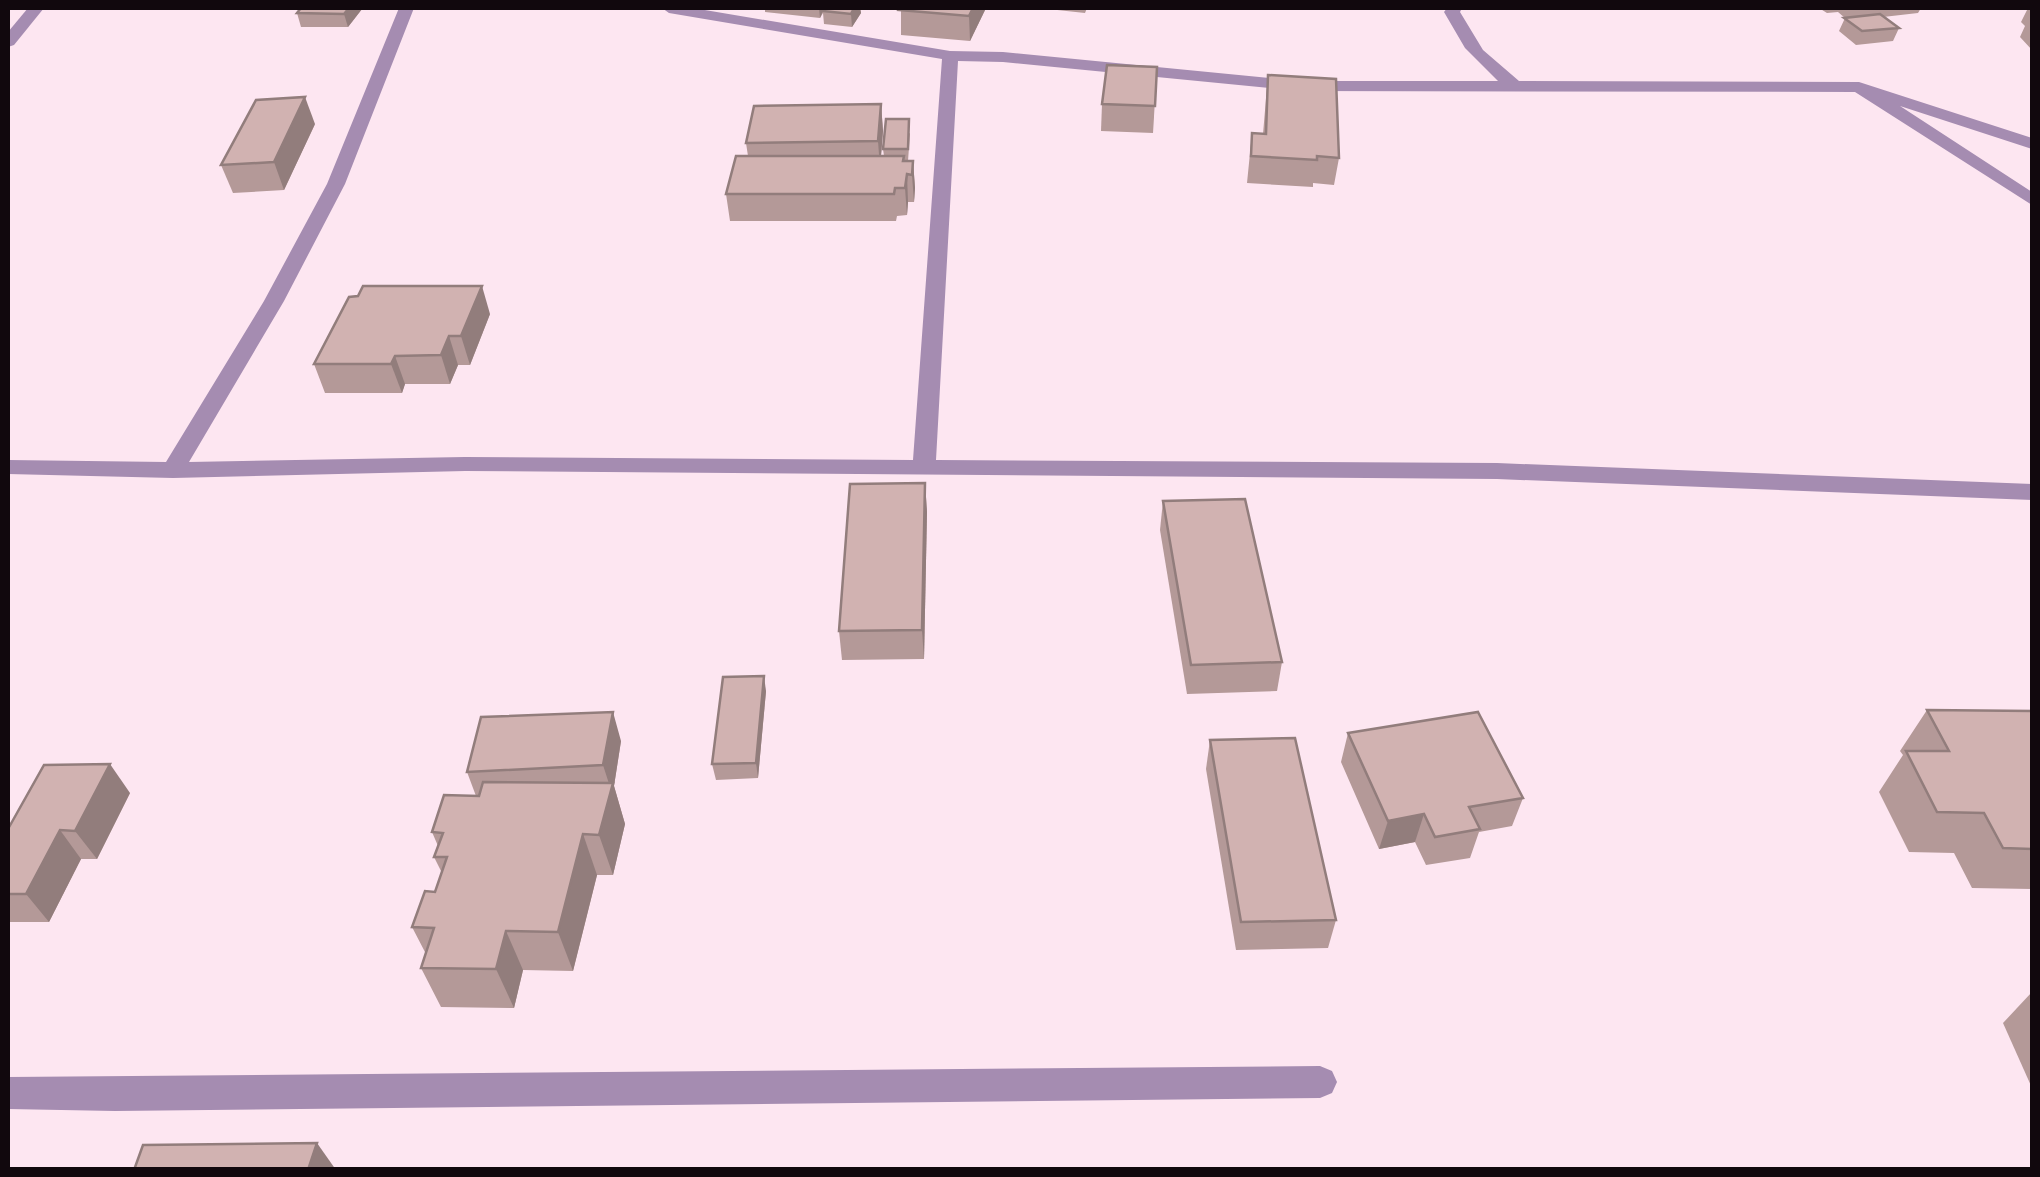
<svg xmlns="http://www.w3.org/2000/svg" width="2040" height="1177" font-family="'Work Sans',sans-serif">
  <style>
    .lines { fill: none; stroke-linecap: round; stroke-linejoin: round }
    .street { fill: #a58cb1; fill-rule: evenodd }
    .wall { fill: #b49998 }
    .shaded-wall { fill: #927d7c }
    .building { fill: #d1b2b1; stroke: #927d7c; stroke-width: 2.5 }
  </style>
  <rect width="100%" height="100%" fill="#fde6f1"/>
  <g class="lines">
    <g class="street">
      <path d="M 28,8 L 44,8 L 14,45 L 8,47 L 8,32 Z"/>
      <path d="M 399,8 L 414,8 L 345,184 L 284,301 L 189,462 L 465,457 L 913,460 L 942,59 L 669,13 L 662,8 L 693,8 L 950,51 L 1003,52 L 1301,81 L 1498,81 L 1465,48 L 1444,12 L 1447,8 L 1462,8 L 1460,12 L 1483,50 L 1519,81 L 1859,82 L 2032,138 L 2032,149 L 1900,106 L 2032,192 L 2032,205 L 1855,92 L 1301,91 L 1003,62 L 958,61 L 936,460 L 1497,463 L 2032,484 L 2032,500 L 1497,479 L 465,471 L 173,478 L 8,474 L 8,460 L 166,462 L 264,301 L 327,184 Z"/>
      <path d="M 1320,1066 L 1332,1071 L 1337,1082 L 1332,1093 L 1320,1098 L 115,1111 L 8,1109 L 8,1077 Z"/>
    </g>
  </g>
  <g class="wall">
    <path d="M 301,8 L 362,8 L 362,9 L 348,27 L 301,27 L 297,13 Z"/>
    <path d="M 765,8 L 860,8 L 861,13 L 852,27 L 824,24 L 823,13 L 820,18 L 765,12 Z"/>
    <path d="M 901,8 L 986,8 L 970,41 L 901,35 Z"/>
    <path d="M 1048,8 L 1087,8 L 1085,13 L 1048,9 Z"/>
    <path d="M 1819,8 L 1921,8 L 1918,13 L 1883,17 L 1899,28 L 1893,41 L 1856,45 L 1839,31 L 1845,18 L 1838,12 L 1827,13 Z"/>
    <path d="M 2028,8 L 2032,8 L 2032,50 L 2020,37 L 2025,26 L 2021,22 Z"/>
    <path d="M 1157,67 L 1153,133 L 1101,131 L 1102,104 Z"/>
    <path d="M 1268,75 L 1339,158 L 1334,185 L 1313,183 L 1313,187 L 1247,183 L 1252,133 L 1263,134 Z"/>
    <path d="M 881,104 L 883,131 L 881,156 L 884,156 L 883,149 L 910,133 L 908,161 L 913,161 L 915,188 L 914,202 L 908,202 L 907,215 L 897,216 L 896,221 L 730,221 L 726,194 L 748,156 L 746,143 Z"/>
    <path d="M 315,124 L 284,190 L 233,193 L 221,165 Z"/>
    <path d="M 490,314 L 470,365 L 458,365 L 450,384 L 405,384 L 402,393 L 325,393 L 314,364 Z"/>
    <path d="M 925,483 L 927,512 L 924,659 L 842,660 L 839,631 Z"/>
    <path d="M 1163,501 L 1282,662 L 1277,691 L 1187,694 L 1160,530 Z"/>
    <path d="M 766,691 L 758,778 L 716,780 L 712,764 Z"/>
    <path d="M 1927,710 L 2032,711 L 2032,889 L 1972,888 L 1954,853 L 1909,852 L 1879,792 L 1903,755 L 1900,751 Z"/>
    <path d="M 1348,733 L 1523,798 L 1512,826 L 1479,832 L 1470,858 L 1426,865 L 1415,842 L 1379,849 L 1341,762 Z"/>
    <path d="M 1210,740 L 1336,920 L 1328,948 L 1236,950 L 1206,769 Z"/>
    <path d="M 621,741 L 614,786 L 625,824 L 613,875 L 597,875 L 573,971 L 523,970 L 514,1008 L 441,1007 L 421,968 L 426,954 L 412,927 L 435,892 L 442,873 L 434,857 L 438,846 L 432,832 L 476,796 L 467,772 Z"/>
    <path d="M 130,793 L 97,859 L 81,859 L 49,922 L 8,922 L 8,829 Z"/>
    <path d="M 2032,992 L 2032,1088 L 2003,1023 Z"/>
  </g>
  <g class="shaded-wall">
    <path d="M 349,8 L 362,9 L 348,27 L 344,14 Z"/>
    <path d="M 819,8 L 828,8 L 823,11 L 820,18 Z"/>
    <path d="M 854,8 L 860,8 L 861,13 L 852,27 L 851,14 Z"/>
    <path d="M 973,8 L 986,8 L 970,41 L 969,16 Z"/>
    <path d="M 305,97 L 315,124 L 284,190 L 274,162 Z"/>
    <path d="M 881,104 L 883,131 L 880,168 L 878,141 Z"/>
    <path d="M 913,161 L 915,188 L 914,202 L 912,175 Z"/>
    <path d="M 907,174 L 908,202 L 907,215 L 905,188 Z"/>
    <path d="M 482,286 L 490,314 L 470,365 L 461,336 Z"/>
    <path d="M 449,336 L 458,365 L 450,384 L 441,355 Z"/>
    <path d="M 395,356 L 405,384 L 402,393 L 391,364 Z"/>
    <path d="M 925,483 L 927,512 L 924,659 L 922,630 Z"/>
    <path d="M 764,676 L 766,691 L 758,778 L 756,763 Z"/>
    <path d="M 613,712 L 621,741 L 614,786 L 625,824 L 613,875 L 599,835 L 611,790 L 603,765 Z"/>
    <path d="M 110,764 L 130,793 L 97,859 L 75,831 Z"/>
    <path d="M 1424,814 L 1415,842 L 1379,849 L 1388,821 Z"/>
    <path d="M 60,830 L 81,859 L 49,922 L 26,894 Z"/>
    <path d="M 583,834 L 597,875 L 573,971 L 558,932 Z"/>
    <path d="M 506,931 L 523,970 L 514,1008 L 496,969 Z"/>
    <path d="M 317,1143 L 336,1170 L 308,1170 Z"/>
  </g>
  <g class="building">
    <path d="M 301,8 L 349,8 L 344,14 L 297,13 Z"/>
    <path d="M 825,8 L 854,8 L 851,14 L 823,11 Z"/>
    <path d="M 901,8 L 973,8 L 969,16 L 899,10 Z"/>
    <path d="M 1880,14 L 1899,28 L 1862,31 L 1844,18 Z"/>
    <path d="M 1107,65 L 1157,67 L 1155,106 L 1102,104 Z"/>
    <path d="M 1268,75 L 1336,79 L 1339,158 L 1317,156 L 1317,160 L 1251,156 L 1252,133 L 1266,134 Z"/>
    <path d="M 305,97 L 274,162 L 221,165 L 256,100 Z"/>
    <path d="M 881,104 L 878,141 L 746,143 L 754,106 Z"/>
    <path d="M 886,119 L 909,119 L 908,149 L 883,149 Z"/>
    <path d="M 736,156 L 904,156 L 903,161 L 913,161 L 912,175 L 907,174 L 905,188 L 895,188 L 894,194 L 726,194 Z"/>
    <path d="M 363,286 L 482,286 L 461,336 L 449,336 L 441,355 L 395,356 L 391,364 L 314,364 L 349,297 L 358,296 Z"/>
    <path d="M 925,483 L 922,630 L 839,631 L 850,484 Z"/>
    <path d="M 1245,499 L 1282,662 L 1191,665 L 1163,501 Z"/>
    <path d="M 764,676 L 756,763 L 712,764 L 723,677 Z"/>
    <path d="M 1927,710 L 2032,711 L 2032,849 L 2003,848 L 1984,813 L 1937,812 L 1906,751 L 1949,751 Z"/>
    <path d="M 613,712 L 603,765 L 467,772 L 481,717 Z"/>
    <path d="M 1478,712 L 1523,798 L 1469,807 L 1480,829 L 1435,837 L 1424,814 L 1388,821 L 1348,733 Z"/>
    <path d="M 1295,738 L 1336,920 L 1241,922 L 1210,740 Z"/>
    <path d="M 110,764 L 75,831 L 60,830 L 26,894 L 8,894 L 8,829 L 44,765 Z"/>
    <path d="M 483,782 L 613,783 L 599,835 L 583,834 L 558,932 L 506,931 L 496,969 L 421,968 L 434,928 L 412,927 L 425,891 L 435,892 L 447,857 L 434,857 L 443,833 L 432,832 L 444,795 L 479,796 Z"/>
    <path d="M 317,1143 L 308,1170 L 134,1170 L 143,1145 Z"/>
  </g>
  <rect width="2040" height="1177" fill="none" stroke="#11080d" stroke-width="20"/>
</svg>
